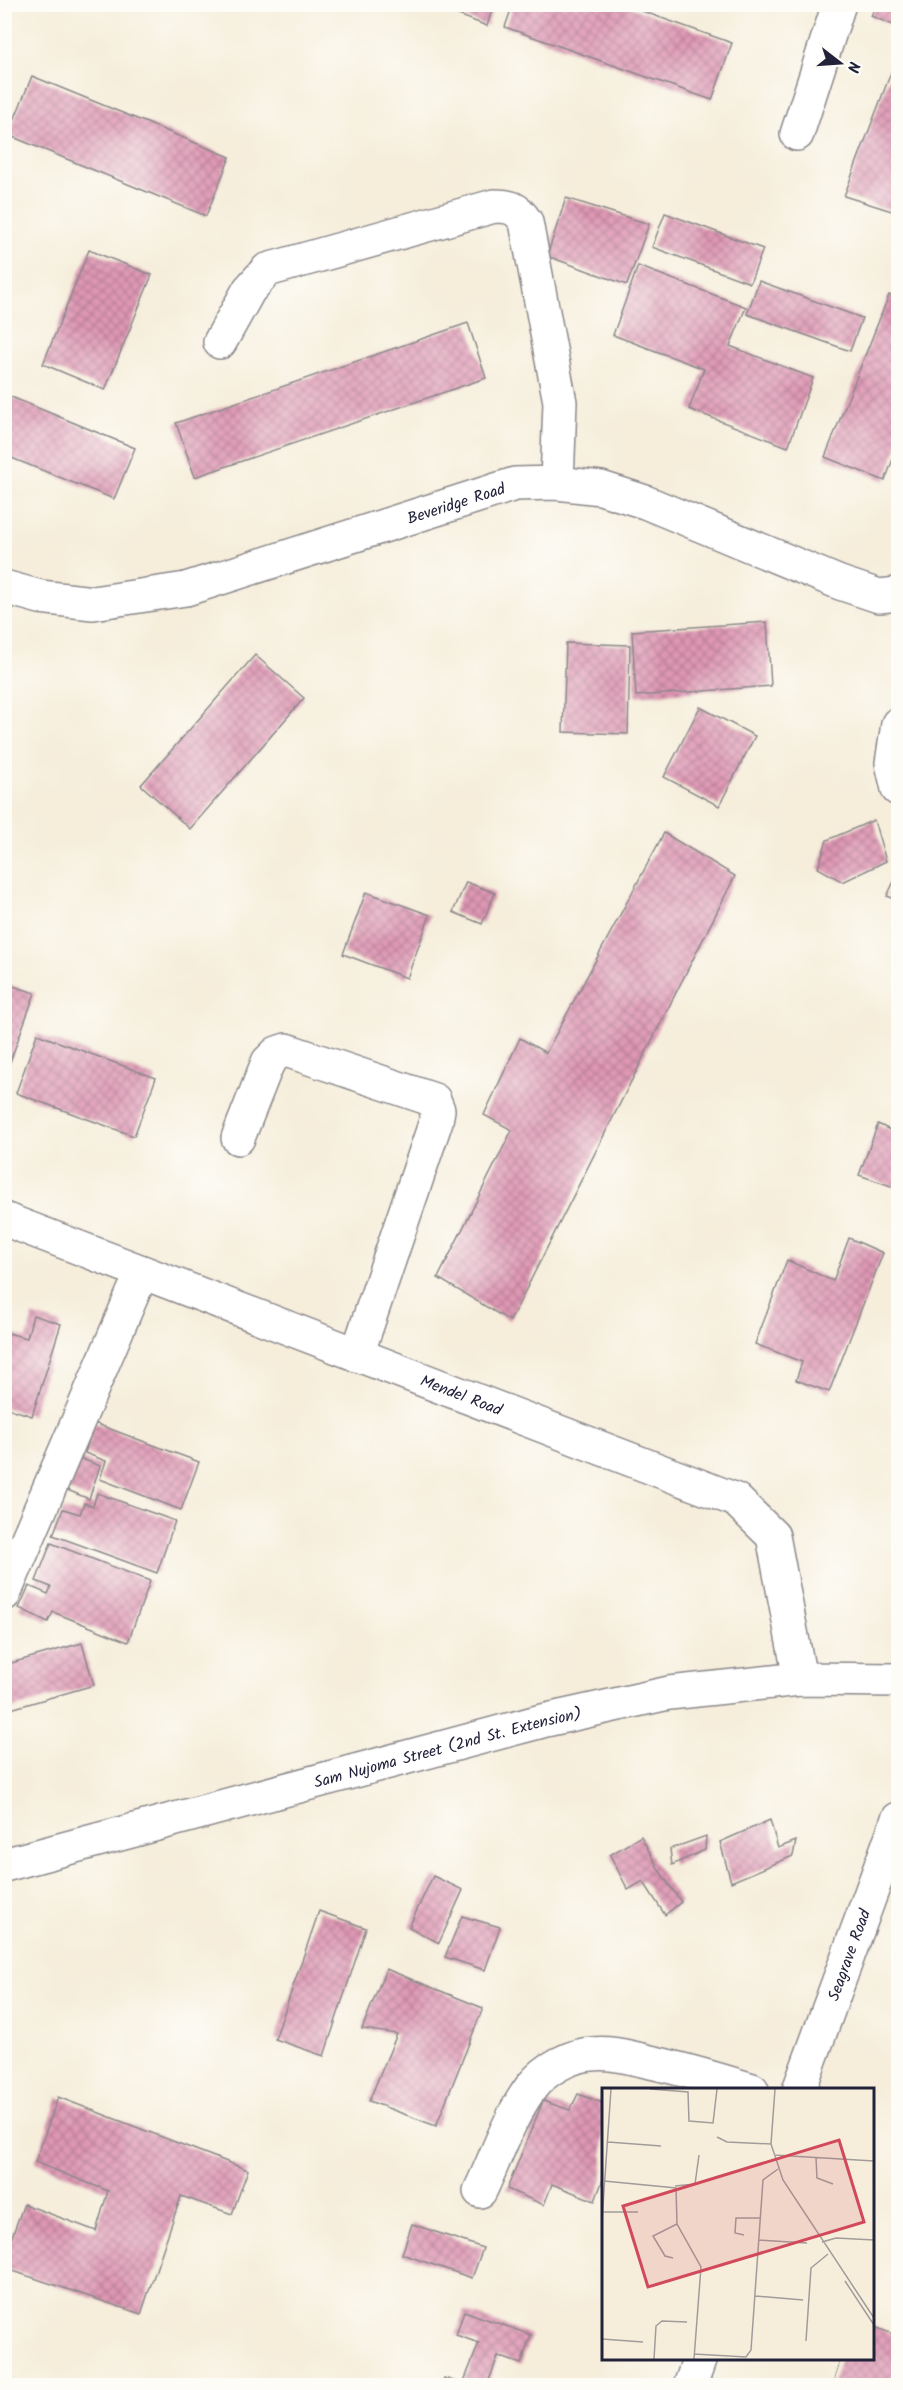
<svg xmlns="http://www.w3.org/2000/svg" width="903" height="2390" font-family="Kalam,sans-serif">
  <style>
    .building { fill: url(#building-cross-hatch) }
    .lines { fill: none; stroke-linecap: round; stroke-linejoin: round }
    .minor-casing { stroke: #8c888b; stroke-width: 36 }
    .highway-casing { stroke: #8c888b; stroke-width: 36 }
    .minor { stroke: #fff; stroke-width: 33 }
    .highway { stroke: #fff; stroke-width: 33 }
    .labels { text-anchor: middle; stroke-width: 5; stroke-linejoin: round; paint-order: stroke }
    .street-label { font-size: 16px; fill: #22223b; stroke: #fdfcf7 }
    .inset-road { fill: none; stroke: #a19c9b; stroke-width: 1.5 }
    .view { fill: #d1495b; fill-opacity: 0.15; stroke: #d1495b; stroke-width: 3 }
    .inset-edge { fill: none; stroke: #22223b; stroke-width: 3 }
  </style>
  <defs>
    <pattern id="building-cross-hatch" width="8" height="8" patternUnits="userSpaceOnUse" patternTransform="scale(1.5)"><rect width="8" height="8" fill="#df98b4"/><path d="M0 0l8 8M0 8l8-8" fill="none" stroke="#b47c94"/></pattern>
  </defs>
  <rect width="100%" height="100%" fill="#fdfcf7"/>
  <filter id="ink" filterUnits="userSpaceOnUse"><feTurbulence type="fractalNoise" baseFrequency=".0167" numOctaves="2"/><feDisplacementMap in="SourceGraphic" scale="12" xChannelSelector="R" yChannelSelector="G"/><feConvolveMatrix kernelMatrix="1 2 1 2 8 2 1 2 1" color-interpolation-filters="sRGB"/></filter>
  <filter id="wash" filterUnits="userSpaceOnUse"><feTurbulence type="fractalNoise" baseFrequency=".008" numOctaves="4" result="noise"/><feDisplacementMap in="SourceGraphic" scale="24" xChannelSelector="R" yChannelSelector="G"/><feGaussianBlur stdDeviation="1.35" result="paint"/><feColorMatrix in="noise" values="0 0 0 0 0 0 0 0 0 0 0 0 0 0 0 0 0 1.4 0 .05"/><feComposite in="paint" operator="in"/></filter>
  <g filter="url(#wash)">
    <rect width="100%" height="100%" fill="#f6eedb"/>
    <g id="blocks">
      <g class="building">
        <path d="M 430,4 L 494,4 L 487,26 Z"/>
        <path d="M 513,4 L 622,4 L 732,43 L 712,100 L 505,27 Z"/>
        <path d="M 876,5 L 898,5 L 898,27 L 871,16 Z"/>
        <path d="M 898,54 L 898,213 L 844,196 Z"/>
        <path d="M 32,76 L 230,157 L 206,216 L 8,135 Z"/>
        <path d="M 566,198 L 649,224 L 627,285 L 547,256 Z"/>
        <path d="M 665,213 L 763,249 L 750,283 L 652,247 Z"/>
        <path d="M 89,250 L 152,275 L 105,390 L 43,364 Z"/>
        <path d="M 638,266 L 746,307 L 730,346 L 813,378 L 788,447 L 689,409 L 704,369 L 613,335 Z"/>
        <path d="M 759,281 L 862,318 L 850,351 L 747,314 Z"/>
        <path d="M 889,295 L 898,299 L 898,445 L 885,481 L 825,457 Z"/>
        <path d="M 468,323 L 486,378 L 195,477 L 176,423 Z"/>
        <path d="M 4,394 L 135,448 L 114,499 L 4,455 Z"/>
        <path d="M 767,622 L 771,686 L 636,696 L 632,631 Z"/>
        <path d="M 566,643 L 630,645 L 628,734 L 563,732 Z"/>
        <path d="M 255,655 L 304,698 L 190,829 L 141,785 Z"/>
        <path d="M 700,707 L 755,736 L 719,806 L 664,777 Z"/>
        <path d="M 874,820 L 886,861 L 843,882 L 818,868 L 827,840 Z"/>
        <path d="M 664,833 L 735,876 L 510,1321 L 438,1278 L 512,1130 L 484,1115 L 520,1038 L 546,1053 Z"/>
        <path d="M 898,873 L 898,900 L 887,896 Z"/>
        <path d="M 466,882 L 495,893 L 482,924 L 453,912 Z"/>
        <path d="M 366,892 L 430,915 L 407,978 L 343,954 Z"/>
        <path d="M 4,983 L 35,993 L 7,1070 L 4,1070 Z"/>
        <path d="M 37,1034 L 156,1078 L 134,1136 L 16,1093 Z"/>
        <path d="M 878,1124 L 898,1134 L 897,1188 L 859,1175 Z"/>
        <path d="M 849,1238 L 883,1253 L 829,1392 L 796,1380 L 802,1362 L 755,1344 L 787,1260 L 833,1281 Z"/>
        <path d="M 33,1315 L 61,1324 L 32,1416 L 4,1407 L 4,1332 L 27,1338 Z"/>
        <path d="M 94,1423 L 199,1462 L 181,1510 L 100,1479 L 106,1461 L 85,1453 Z"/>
        <path d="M 77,1457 L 100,1466 L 89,1499 L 65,1489 Z"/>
        <path d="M 97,1493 L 175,1521 L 157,1573 L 53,1535 L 63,1509 L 80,1514 L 84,1503 L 93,1506 Z"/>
        <path d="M 51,1543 L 150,1581 L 128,1642 L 53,1612 L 48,1622 L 19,1608 L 29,1586 L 48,1594 L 51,1587 L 36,1581 Z"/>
        <path d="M 82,1643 L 94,1685 L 4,1711 L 4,1665 Z"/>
        <path d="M 770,1820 L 778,1848 L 796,1841 L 793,1856 L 731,1882 L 720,1842 Z"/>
        <path d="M 641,1836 L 659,1870 L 681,1902 L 665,1915 L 643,1881 L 628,1890 L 610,1855 Z"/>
        <path d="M 706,1836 L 705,1850 L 672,1865 L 670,1849 Z"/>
        <path d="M 433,1876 L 463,1890 L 439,1943 L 409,1927 Z"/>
        <path d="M 319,1911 L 366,1928 L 324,2056 L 275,2039 Z"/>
        <path d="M 462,1916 L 500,1927 L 485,1970 L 445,1957 Z"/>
        <path d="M 386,1969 L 483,2008 L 436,2126 L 369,2101 L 397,2034 L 362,2029 Z"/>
        <path d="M 578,2094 L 603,2103 L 603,2179 L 595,2201 L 552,2184 L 544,2205 L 507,2189 L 543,2101 L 570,2110 Z"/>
        <path d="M 58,2097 L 248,2170 L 232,2214 L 181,2196 L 141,2314 L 4,2268 L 4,2258 L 24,2204 L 96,2231 L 108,2191 L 35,2162 Z"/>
        <path d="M 412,2224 L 483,2248 L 472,2278 L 402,2254 Z"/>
        <path d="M 464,2311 L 531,2335 L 521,2364 L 498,2356 L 487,2386 L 441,2386 L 444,2378 L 463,2384 L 479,2343 L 456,2335 Z"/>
        <path d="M 872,2326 L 898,2336 L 898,2386 L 832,2386 L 841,2358 L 872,2358 Z"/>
      </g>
    </g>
  </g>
  <g filter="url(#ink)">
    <use href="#blocks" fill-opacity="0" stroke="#8c888b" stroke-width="1.5"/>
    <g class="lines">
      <g class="minor-casing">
        <g id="minor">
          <path d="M 797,134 L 839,4"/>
          <path d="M 220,342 L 249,290 L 267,270 L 494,206 C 511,206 517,208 526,222 L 560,402 L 557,483"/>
          <path id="s1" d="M 4,587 L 40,597 L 93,603 L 186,589 L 515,484 L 557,483 L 601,488 L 645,502 L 840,583 L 879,596 L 898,594"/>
          <path d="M 898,724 L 892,763 L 898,789"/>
          <path d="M 238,1138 L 268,1062 L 277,1053 L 286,1050 L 434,1100 L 438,1110 L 436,1121 L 357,1355"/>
          <path id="s2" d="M 4,1219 L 736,1500 L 773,1536 L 800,1679"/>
          <path d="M 4,1594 L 142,1272"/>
          <path id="s3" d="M 799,2090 L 898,1819"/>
          <path d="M 480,2191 C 496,2158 510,2114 533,2085 C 546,2069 571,2055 592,2054 C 611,2052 628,2057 646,2061 C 682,2069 717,2079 752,2090"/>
          <path d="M 690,2386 L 700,2358"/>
        </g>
      </g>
      <g class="highway-casing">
        <g id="highway">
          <path id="s4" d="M 4,1865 L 542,1721 L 669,1693 L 800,1679 L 898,1680"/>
        </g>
      </g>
      <use href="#minor" class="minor"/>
      <use href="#highway" class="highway"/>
    </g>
  </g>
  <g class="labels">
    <g class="street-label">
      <text dy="6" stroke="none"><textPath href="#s1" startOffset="468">Beveridge Road</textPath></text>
      <text dy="6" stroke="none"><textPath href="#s2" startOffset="490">Mendel Road</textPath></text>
      <text dy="6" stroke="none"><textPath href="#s4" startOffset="459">Sam Nujoma Street (2nd St. Extension)</textPath></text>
      <text dy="6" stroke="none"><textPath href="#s3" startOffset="144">Seagrave Road</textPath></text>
    </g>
  </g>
  <g transform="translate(602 2088)">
    <rect width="272" height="272" fill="#f6eedb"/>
    <path class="inset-road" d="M 48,1 L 86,4 L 87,33 L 111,35 L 115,1M 173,1 L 169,56 L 181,92 L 272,230M 115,49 L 125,54 L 169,56M 6,54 L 59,58M 172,67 L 272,73M 214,70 L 215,90 L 231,96M 2,93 L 74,100 L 75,136 L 99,179 L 92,271M 73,98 L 93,96 L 97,67M 1,124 L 36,124M 0,132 L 9,1M 142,147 L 133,145 L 134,130 L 159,130M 157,152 L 205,155M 220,154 L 234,150 L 272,152M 71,170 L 63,168 L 51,148 L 75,136M 243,193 L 272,237M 153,208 L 201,212M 0,251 L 41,254M 204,253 L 209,180 L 226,166M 92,266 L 144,269 L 149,262 L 161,92 L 176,81M 52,271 L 54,238 L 60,233 L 85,234"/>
    <path class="view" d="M 237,52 L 262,134 L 46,199 L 21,118 Z"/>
    <rect width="272" height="272" class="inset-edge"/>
  </g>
  <rect width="903" height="2390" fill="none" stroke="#fdfcf7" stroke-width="24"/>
  <g transform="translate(840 63) rotate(107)" stroke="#fdfcf7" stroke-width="4.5" paint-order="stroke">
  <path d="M0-4.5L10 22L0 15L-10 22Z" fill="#22223b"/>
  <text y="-9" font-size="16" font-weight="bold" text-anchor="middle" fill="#22223b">N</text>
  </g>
</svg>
